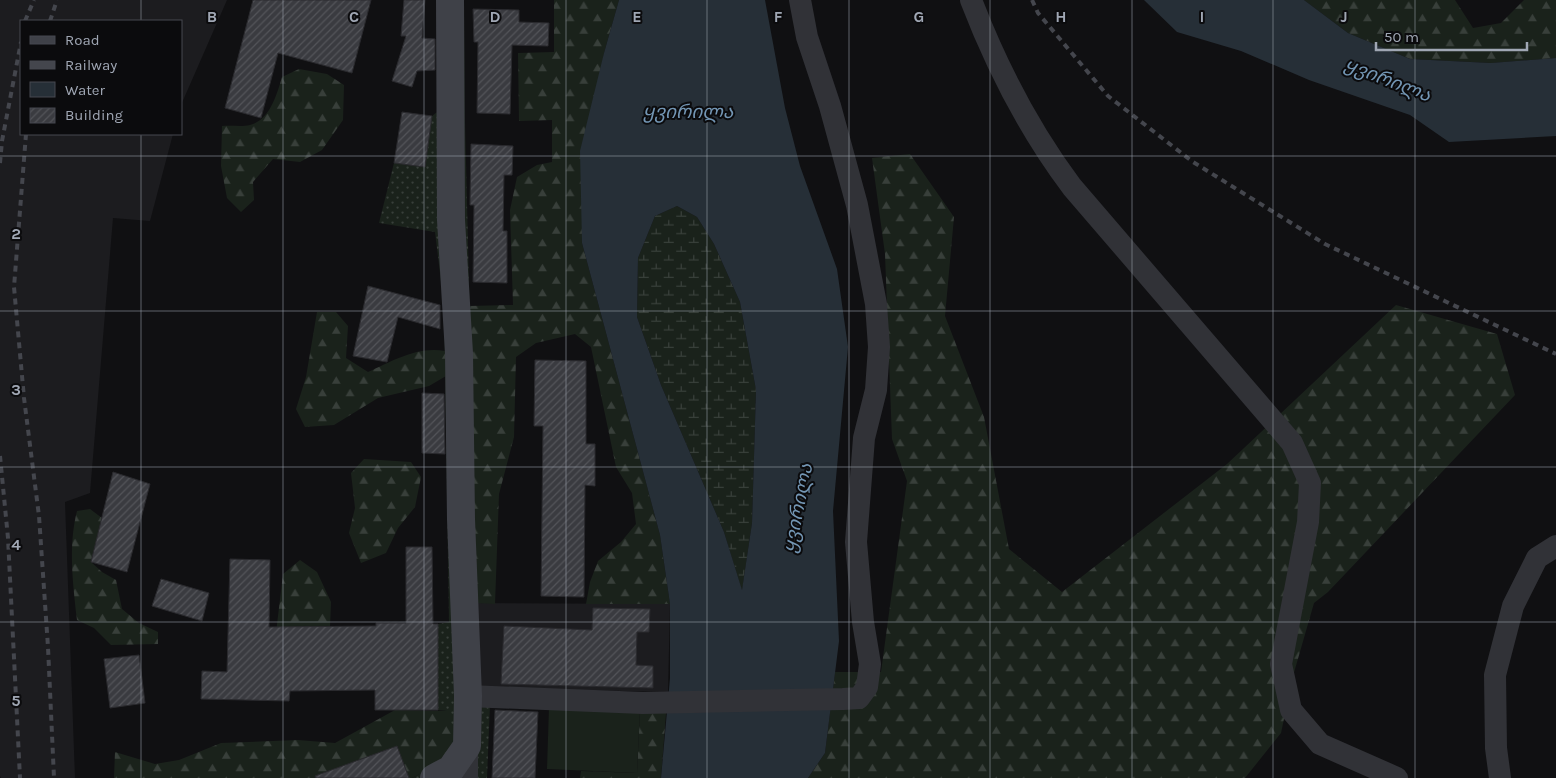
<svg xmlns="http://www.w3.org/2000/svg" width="1556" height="778" font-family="Karla,'Noto Sans Georgian',sans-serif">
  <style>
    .built { fill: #1c1c1f }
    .grass { fill: url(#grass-dots) }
    .forest { fill: url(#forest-firs) }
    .wetland { fill: url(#wetland-marsh) }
    .pitch { fill: #1a221b }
    .water { fill: #262f37; fill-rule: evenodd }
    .building { fill: url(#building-hatch); stroke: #2a2a2e }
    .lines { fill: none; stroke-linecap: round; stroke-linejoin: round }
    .street { stroke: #313237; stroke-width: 22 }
    .secondary { stroke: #3f4148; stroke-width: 28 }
    .rail { stroke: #44464d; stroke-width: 4; stroke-dasharray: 6 5; stroke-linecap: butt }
    .grid { fill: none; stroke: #a0a7b4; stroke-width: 1; stroke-opacity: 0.55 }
    .labels { text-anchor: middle; stroke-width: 4; stroke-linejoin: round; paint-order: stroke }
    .water-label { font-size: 19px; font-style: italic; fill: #7396b4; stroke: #0b0b0d }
    .grid-label { font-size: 16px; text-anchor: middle; font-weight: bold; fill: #a0a7b4; stroke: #0b0b0d; stroke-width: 4; stroke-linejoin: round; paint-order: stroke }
  </style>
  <defs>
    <pattern id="grass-dots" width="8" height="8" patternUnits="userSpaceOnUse" patternTransform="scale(1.25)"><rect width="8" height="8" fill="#1a221b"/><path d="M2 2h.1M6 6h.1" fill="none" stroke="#383f3a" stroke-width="1.8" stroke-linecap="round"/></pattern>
    <pattern id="forest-firs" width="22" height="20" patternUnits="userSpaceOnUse" patternTransform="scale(1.25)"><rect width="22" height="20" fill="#1a221b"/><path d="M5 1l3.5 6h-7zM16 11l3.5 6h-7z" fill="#383f3a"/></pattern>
    <pattern id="wetland-marsh" width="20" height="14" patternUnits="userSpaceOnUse" patternTransform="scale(1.25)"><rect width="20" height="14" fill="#1a221b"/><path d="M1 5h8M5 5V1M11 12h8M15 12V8" fill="none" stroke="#383f3a"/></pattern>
    <pattern id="building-hatch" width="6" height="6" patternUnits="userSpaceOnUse" patternTransform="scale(1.25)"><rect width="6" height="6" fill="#3a3b40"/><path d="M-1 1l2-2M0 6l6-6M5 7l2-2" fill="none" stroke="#535459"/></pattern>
  </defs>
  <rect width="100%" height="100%" fill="#101012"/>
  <g class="built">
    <path d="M 0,0 L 227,0 L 181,105 L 181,21 L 21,21 L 21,134 L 173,134 L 150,221 L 113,218 L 90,493 L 65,502 L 75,778 L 1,778 L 0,776 Z"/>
    <path d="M 476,603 L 670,604 L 668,692 L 479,688 Z"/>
  </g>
  <path class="grass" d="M 439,0 L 464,0 L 465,122 L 479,688 L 490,705 L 487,778 L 412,778 L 440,763 L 447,711 L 438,710 L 438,624 L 449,622 L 444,306 L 435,232 L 379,223 L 394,163 L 432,116 L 441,109 Z"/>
  <g class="forest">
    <path d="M 554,0 L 619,0 L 604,53 L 582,243 L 660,535 L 670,604 L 586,604 L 590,582 L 598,561 L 621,542 L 636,524 L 632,493 L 616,467 L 591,347 L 575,334 L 536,343 L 516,357 L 514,437 L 499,494 L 495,604 L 476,603 L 469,306 L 513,305 L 510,210 L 517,177 L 537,165 L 552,162 L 552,120 L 519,121 L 518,53 L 554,52 Z"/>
    <path d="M 1304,0 L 1455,0 L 1473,28 L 1501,23 L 1524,0 L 1556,0 L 1556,58 L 1492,63 L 1410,59 L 1348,33 Z"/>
    <path d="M 299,69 L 327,74 L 344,85 L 343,120 L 322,150 L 300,162 L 273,159 L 253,182 L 254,200 L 241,212 L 227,198 L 221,166 L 222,126 C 231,125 242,127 250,125 C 270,120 277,94 282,77 Z"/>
    <path d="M 910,154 L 954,217 L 945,316 L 984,417 L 1009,549 L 1062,592 L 1227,464 L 1396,305 L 1497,334 L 1515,395 L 1328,592 L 1314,603 L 1293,676 L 1281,733 L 1245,778 L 808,778 L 825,753 L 835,672 L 881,672 L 907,481 L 892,439 L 885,254 L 872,158 Z"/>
    <path d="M 317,312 L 336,312 L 348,326 L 346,358 L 368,372 C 393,361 417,346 445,351 L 446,376 L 429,386 L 378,398 L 334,425 L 305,427 L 296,409 L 306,377 Z"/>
    <path d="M 364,459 L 411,462 L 421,477 L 415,507 L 398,528 L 386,553 L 361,563 L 349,533 L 355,508 L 351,473 Z"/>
    <path d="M 90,509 L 102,518 L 91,562 L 102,572 L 116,580 L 122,609 L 139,623 L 158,632 L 158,644 L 111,645 L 94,628 L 77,620 C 73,584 68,546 77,511 Z"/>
    <path d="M 300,560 L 317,572 L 331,602 L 330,627 L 293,627 L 284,637 L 276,633 L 283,574 Z"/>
    <path d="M 395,710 L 447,711 L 457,739 L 440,763 L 412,778 L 409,778 L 397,746 L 338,768 L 341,778 L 114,778 L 115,752 L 155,764 L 179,760 L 221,743 L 298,740 L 335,743 Z"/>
    <path d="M 640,711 L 666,713 L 661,778 L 580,778 L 581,771 L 637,773 Z"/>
  </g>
  <path class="wetland" d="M 677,206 L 697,217 L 714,244 L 740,302 L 756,390 L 752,523 L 742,591 L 724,532 L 661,385 L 637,317 L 638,258 L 655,216 Z"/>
  <path class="pitch" d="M 549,707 L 640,711 L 637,773 L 547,769 Z"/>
  <g class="water">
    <path d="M 619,0 L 765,0 L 785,108 L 800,166 L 837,269 L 848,347 L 833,511 L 839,641 L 825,753 L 808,778 L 661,778 L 670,678 L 670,604 L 660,535 L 582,243 L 580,151 L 604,53 ZM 677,206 L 697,217 L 714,244 L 740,302 L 756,390 L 752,523 L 742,590 L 724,532 L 661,385 L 637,317 L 638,258 L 655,216 Z"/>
    <path d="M 1144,0 L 1304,0 L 1348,33 L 1410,59 L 1491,63 L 1556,58 L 1556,136 L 1449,142 L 1410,115 L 1309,80 L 1241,51 L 1177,32 Z"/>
  </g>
  <g class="building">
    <path d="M 253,0 L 371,0 L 352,73 L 278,53 L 261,118 L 225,108 Z"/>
    <path d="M 404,0 L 425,0 L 422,38 L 435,39 L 435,70 L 417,71 L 412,87 L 392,81 L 406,36 L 401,36 Z"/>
    <path d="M 473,9 L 519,10 L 519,22 L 549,23 L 548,46 L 512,45 L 510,114 L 477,113 L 478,42 L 474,42 Z"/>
    <path d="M 402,112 L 432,116 L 425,167 L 394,163 Z"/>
    <path d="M 471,144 L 513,146 L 512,175 L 504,175 L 503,231 L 507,231 L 507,283 L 473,282 L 474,205 L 470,205 Z"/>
    <path d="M 368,286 L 440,305 L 440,329 L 398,317 L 387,362 L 353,356 Z"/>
    <path d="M 535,360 L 586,361 L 586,444 L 595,444 L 595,486 L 585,485 L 584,597 L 541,596 L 543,426 L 534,426 Z"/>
    <path d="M 422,393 L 444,394 L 445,454 L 422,453 Z"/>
    <path d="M 113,472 L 150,484 L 127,572 L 91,562 Z"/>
    <path d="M 406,547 L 432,547 L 433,624 L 438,624 L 438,710 L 375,710 L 375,690 L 290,691 L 289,701 L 201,699 L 202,671 L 227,672 L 230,559 L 270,560 L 269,627 L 376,626 L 376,623 L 406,623 Z"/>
    <path d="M 161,579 L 209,593 L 202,621 L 152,606 Z"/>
    <path d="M 593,608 L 650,609 L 649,632 L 637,632 L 636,665 L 653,666 L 653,688 L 501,684 L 504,626 L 592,630 Z"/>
    <path d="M 139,655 L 145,703 L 110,708 L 104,659 Z"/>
    <path d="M 495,710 L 538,712 L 535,778 L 492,778 Z"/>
    <path d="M 397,746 L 409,778 L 316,778 L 315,776 Z"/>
  </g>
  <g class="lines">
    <g class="street">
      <path d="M 971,0 C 996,65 1030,131 1072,187 L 1292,443 L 1310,483 L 1308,522 L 1281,664 L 1291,710 L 1320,744 L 1397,778"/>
      <path d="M 468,696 L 643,703 L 843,699 L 859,698 L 867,687 L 870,664 L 863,622 L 856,542 L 864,438 L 876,390 L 879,347 L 876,304 L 857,205 L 830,106 L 807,37 L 800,0"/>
      <path d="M 467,746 L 467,778"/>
      <path d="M 1500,778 L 1496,748 L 1495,675 L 1513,606 L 1537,558 L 1556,546"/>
    </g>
    <path class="secondary" d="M 434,778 L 451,769 L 467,746 L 468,696 L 461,519 L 459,353 L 451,220 L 450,0"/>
    <g class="rail">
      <path d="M 1032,0 L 1038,13 L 1108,96 L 1193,162 L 1325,244 L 1556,354"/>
      <path d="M 25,21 L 34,0"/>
      <path d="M 50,21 L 57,0"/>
      <path d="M 26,134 L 14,287 L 24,398 L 39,516 L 48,647 L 54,778"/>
      <path d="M 0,163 L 2,141 L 21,42"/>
      <path d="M 0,456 L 8,538 L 20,778"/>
    </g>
  </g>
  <path class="grid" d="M 141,0 L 141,21M 283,0 L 283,778M 424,0 L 424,778M 566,0 L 566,778M 707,0 L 707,778M 849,0 L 849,778M 990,0 L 990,778M 1132,0 L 1132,778M 1273,0 L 1273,778M 1415,0 L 1415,778M 141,134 L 141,778M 0,156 L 1556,156M 0,311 L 1556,311M 0,467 L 1556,467M 0,622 L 1556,622"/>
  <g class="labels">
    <g class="water-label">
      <text transform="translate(1388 79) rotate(21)" y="7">ყვირილა</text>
      <text x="688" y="118">ყვირილა</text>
      <text transform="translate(797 508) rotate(-79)" y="7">ყვირილა</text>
    </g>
  </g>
  <g class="grid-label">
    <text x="212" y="22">B</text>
    <text x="354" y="22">C</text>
    <text x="495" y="22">D</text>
    <text x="637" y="22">E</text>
    <text x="778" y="22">F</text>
    <text x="919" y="22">G</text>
    <text x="1061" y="22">H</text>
    <text x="1202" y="22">I</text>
    <text x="1344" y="22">J</text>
    <text x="16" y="239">2</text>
    <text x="16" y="395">3</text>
    <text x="16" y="550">4</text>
    <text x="16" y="706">5</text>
  </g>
  <rect x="20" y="20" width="162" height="115" fill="#0b0b0d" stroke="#474950"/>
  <rect x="30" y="36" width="25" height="8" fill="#3f4148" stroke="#474950"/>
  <text x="65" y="45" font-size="15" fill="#a0a7b4">Road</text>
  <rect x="30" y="61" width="25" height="8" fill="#44464d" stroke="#474950"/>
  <text x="65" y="70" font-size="15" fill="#a0a7b4">Railway</text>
  <rect x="30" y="82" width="25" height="15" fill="#262f37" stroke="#474950"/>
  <text x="65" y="95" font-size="15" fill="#a0a7b4">Water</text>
  <rect x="30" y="108" width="25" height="15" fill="url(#building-hatch)" stroke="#474950"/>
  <text x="65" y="120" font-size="15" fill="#a0a7b4">Building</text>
  <path d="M1376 42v8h151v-8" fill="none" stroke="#a0a7b4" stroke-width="2.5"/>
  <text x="1384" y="42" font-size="15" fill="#a0a7b4" stroke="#0b0b0d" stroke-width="4" paint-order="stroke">50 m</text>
</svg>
